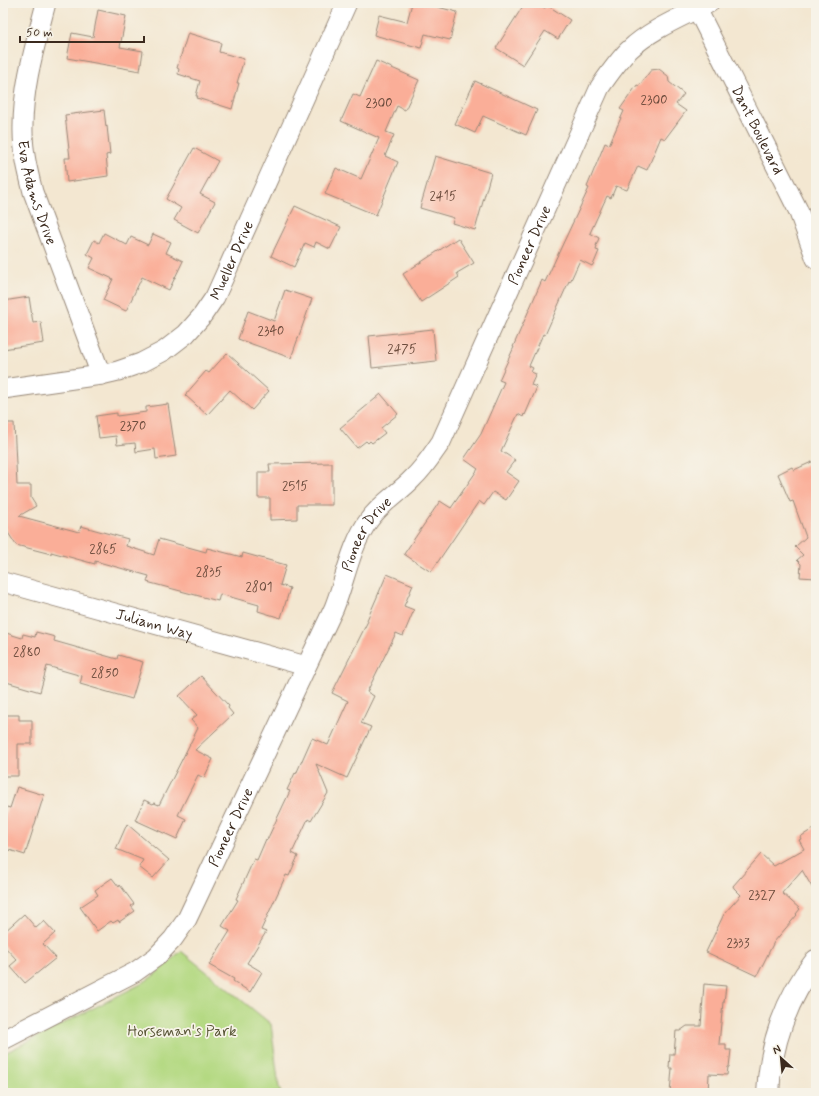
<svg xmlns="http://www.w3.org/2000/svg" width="819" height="1096" font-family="Mynerve,sans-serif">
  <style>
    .green { fill: #b4d982; stroke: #788250 }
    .building { fill: #faae98 }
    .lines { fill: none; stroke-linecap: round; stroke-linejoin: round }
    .minor-casing { stroke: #978878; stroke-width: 21 }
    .tertiary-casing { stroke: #978878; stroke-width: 24 }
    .minor { stroke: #fff; stroke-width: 19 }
    .tertiary { stroke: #fff; stroke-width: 22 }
    .labels { text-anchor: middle; stroke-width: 3.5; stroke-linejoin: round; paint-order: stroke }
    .number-label { font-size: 13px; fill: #6b4b3c }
    .street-label { font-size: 15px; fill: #3b2a1e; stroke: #f7f3e8 }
    .park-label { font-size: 15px; fill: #595637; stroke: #f7f3e8 }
  </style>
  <rect width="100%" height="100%" fill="#f7f3e8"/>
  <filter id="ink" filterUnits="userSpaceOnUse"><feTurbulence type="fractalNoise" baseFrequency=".025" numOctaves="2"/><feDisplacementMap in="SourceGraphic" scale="8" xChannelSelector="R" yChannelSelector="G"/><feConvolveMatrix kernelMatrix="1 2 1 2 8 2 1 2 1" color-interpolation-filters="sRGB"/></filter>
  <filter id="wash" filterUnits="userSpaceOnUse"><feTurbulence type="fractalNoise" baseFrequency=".012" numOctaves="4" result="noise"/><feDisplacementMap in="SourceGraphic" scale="16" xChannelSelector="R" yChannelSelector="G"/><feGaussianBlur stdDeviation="0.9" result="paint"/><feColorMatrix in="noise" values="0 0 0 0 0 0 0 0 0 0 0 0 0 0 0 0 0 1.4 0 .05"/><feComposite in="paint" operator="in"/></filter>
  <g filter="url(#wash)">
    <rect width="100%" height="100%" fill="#f3e7d1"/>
    <path class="green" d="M 181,951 L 271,1024 L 279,1088 L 281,1093 L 3,1093 L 3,1054 L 141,984 L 153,976 Z"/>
    <g id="blocks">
      <g class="building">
        <path d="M 412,3 L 422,3 L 457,12 L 450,40 L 425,34 L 421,48 L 374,35 L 379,15 L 407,22 Z"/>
        <path d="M 525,3 L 536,3 L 545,8 L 547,5 L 570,20 L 558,39 L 545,31 L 523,65 L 496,48 Z"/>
        <path d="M 98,10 L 126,16 L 120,47 L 143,51 L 140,71 L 67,58 L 72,33 L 93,37 Z"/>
        <path d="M 188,33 L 221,43 L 219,52 L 244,59 L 237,83 L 239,83 L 232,109 L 197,98 L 198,96 L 196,96 L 200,81 L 178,74 L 179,69 L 177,68 Z"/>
        <path d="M 376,61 L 419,80 L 405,110 L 397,106 L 386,132 L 394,135 L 385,156 L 398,162 L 376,215 L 325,194 L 336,168 L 361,179 L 379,138 L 341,121 L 353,94 L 360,97 Z"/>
        <path d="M 659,69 L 668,76 L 669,82 L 684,94 L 676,104 L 686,111 L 665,139 L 661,137 L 647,170 L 638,166 L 627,190 L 616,186 L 611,198 L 607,196 L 590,233 L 599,238 L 596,246 L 597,246 L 596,250 L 599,251 L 594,263 L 592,266 L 580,260 L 570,282 L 569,281 L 545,335 L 543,334 L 529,366 L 533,368 L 531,372 L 536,374 L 531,385 L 537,387 L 525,415 L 524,414 L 523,417 L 518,414 L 501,451 L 515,460 L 506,472 L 519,481 L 506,500 L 493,492 L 484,505 L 479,501 L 431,572 L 404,554 L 440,501 L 451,508 L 478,469 L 464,459 L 481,434 L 504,382 L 499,380 L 514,347 L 513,347 L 542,280 L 545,282 L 589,188 L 587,187 L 605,143 L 609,145 L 624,111 L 620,109 L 637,85 L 639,86 L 651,70 Z"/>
        <path d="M 475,81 L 537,110 L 526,135 L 483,116 L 475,133 L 455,124 Z"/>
        <path d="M 104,110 L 106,127 L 107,126 L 110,154 L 106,155 L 108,176 L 67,182 L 65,158 L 70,158 L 65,115 Z"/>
        <path d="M 194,148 L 218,161 L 200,194 L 215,202 L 198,233 L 174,220 L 181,208 L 166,199 Z"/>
        <path d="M 435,156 L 491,173 L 475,230 L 452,223 L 454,218 L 420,208 Z"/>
        <path d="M 295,206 L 341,227 L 330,249 L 316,242 L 314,247 L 305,243 L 294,267 L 271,256 Z"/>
        <path d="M 104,233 L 127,245 L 131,237 L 148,245 L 153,234 L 171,242 L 166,253 L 183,261 L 169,290 L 142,277 L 126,311 L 103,300 L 113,279 L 89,268 L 94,258 L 87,254 L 94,240 L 99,243 Z"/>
        <path d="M 458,238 L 474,263 L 457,273 L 459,277 L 421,302 L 403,274 Z"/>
        <path d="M 285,290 L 312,299 L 291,358 L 238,339 L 248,311 L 274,321 Z"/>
        <path d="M 29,297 L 33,323 L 41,322 L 44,343 L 3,349 L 3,301 Z"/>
        <path d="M 433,329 L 436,361 L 372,368 L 369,336 Z"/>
        <path d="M 227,353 L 269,391 L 252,410 L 230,390 L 207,415 L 185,395 L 206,371 L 209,373 Z"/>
        <path d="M 381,394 L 398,414 L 381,428 L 385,433 L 372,443 L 370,441 L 368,443 L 366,441 L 357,448 L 340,428 Z"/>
        <path d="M 168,404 L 176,456 L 156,459 L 155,449 L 136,452 L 135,443 L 117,445 L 116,436 L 99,438 L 96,416 L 117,413 L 117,416 L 146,412 L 146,407 Z"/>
        <path d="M 3,423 L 14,423 L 17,485 L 31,485 L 31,498 L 36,506 L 19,516 L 79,532 L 81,526 L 128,539 L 126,546 L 154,555 L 159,539 L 206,552 L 207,548 L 242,557 L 243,553 L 286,565 L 280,585 L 290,588 L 281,618 L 258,611 L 259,605 L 220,594 L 218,601 L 147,582 L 149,576 L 95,561 L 95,564 L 51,552 L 51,554 L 16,545 L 3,525 Z"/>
        <path d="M 816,460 L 816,578 L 800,577 L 801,564 L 797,560 L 803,555 L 795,547 L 806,537 L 793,501 L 790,502 L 778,474 L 792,467 L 794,470 Z"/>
        <path d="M 332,463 L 332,505 L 297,505 L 297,519 L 270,520 L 270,498 L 258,498 L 258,472 L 270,472 L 269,464 Z"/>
        <path d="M 387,574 L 413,585 L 404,606 L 414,610 L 403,636 L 396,633 L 367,692 L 374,696 L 361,723 L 371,727 L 347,778 L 316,764 L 328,793 L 311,821 L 308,819 L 292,853 L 298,856 L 289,876 L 286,875 L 261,930 L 266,932 L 247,963 L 262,972 L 250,992 L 233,981 L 234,979 L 209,965 L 230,931 L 222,926 L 238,900 L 236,899 L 254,859 L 257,860 L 266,839 L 267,840 L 290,791 L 287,790 L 295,773 L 296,774 L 312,738 L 328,745 L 348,701 L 332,693 L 368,621 L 367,620 Z"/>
        <path d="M 3,632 L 22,638 L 23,634 L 35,637 L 36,632 L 55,637 L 54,641 L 117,659 L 118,655 L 143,662 L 132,699 L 80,684 L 82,676 L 47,666 L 40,692 L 3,681 Z"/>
        <path d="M 201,676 L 229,706 L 228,708 L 233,714 L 195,750 L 213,759 L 204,778 L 198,775 L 178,815 L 186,819 L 177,839 L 135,820 L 144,800 L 153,804 L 154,803 L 159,805 L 198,728 L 191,720 L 197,715 L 179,696 Z"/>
        <path d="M 3,715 L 19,715 L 19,720 L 32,720 L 32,744 L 18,744 L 18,776 L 3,776 Z"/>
        <path d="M 17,787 L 44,795 L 25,855 L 3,848 L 3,821 L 7,807 L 10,808 Z"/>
        <path d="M 127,824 L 169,860 L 153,878 L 139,867 L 143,860 L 116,849 Z"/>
        <path d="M 816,827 L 816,894 L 802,870 L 782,893 L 800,909 L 796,914 L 797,915 L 774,942 L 757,976 L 706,952 L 724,914 L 741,895 L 734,888 L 733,886 L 761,854 L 774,866 L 804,849 L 799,840 L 801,839 L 800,837 Z"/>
        <path d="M 112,878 L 119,887 L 120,885 L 134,904 L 131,906 L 135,911 L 119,922 L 118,920 L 113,923 L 111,921 L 97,931 L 80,907 L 98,895 L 95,890 Z"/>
        <path d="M 24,914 L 36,928 L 44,921 L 55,933 L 43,944 L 56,958 L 25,983 L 10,966 L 17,960 L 3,945 L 3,933 Z"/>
        <path d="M 704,984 L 726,986 L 724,1002 L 723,1002 L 719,1044 L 726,1044 L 726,1050 L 731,1050 L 729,1067 L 728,1067 L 727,1075 L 709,1074 L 708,1093 L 670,1093 L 672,1068 L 669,1068 L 670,1054 L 674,1054 L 676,1031 L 680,1031 L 687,1026 L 701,1026 Z"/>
      </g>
    </g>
  </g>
  <g filter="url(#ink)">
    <use href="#blocks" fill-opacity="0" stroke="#978878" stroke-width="1"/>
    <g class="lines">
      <g class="minor-casing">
        <g id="minor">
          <path id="s1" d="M 46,3 C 35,46 22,88 23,132 C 23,152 28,172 33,192 L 101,375"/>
          <path id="s2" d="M 694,3 L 798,210 L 816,259"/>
          <path id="s3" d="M 3,389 L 101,375 L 118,371 L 141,363 L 164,351 L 186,334 L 202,316 L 215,297 L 347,3"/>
          <path id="s4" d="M 3,582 L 306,666"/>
          <path id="s5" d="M 3,1040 L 135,972 L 156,957 L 173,939 L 187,919 L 334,608 C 345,581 351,544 369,520 C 381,503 399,493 413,478 C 424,468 432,455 441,442 L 600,87 C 609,74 618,61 629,50 C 651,29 682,17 709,3"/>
        </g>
      </g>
      <g class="tertiary-casing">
        <path id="tertiary" d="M 768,1093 C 770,1046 786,998 816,961"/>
      </g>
      <use href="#minor" class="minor"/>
      <use href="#tertiary" class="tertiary"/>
    </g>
  </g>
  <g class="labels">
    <g class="number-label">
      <text x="654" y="104">2300</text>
      <text x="379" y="107">2300</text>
      <text x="443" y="200">2415</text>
      <text x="271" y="335">2340</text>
      <text x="402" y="353">2475</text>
      <text x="133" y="430">2370</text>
      <text x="295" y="490">2515</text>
      <text x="103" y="553">2865</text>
      <text x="209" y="576">2835</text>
      <text x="259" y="591">2801</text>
      <text x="27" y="656">2880</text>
      <text x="105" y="677">2850</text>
      <text x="762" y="899">2327</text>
      <text x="738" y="947">2333</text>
    </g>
    <g class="street-label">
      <text dy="5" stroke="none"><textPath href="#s2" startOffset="142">Dant Boulevard</textPath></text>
      <text dy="5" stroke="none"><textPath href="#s1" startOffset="194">Eva Adams Drive</textPath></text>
      <text dy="5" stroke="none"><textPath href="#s5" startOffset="985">Pioneer Drive</textPath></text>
      <text dy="5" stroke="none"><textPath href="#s3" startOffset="282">Mueller Drive</textPath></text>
      <text dy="5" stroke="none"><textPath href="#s5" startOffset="649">Pioneer Drive</textPath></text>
      <text dy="5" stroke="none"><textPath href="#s4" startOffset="157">Juliann Way</textPath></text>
      <text dy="5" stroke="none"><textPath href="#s5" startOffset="325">Pioneer Drive</textPath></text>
    </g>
    <g class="park-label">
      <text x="182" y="1036">Horseman's Park</text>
    </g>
  </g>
  <rect width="819" height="1096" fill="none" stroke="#f7f3e8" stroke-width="16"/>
  <g transform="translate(781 1058) rotate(333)" stroke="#f7f3e8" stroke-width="3" paint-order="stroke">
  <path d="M0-3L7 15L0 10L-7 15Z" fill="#3b2a1e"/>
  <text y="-6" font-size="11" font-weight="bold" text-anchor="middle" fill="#3b2a1e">N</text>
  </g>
  <path d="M20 36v6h124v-6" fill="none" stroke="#3b2a1e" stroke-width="2"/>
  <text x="26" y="36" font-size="12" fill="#3b2a1e" stroke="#f7f3e8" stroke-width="3" paint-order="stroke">50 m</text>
</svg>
